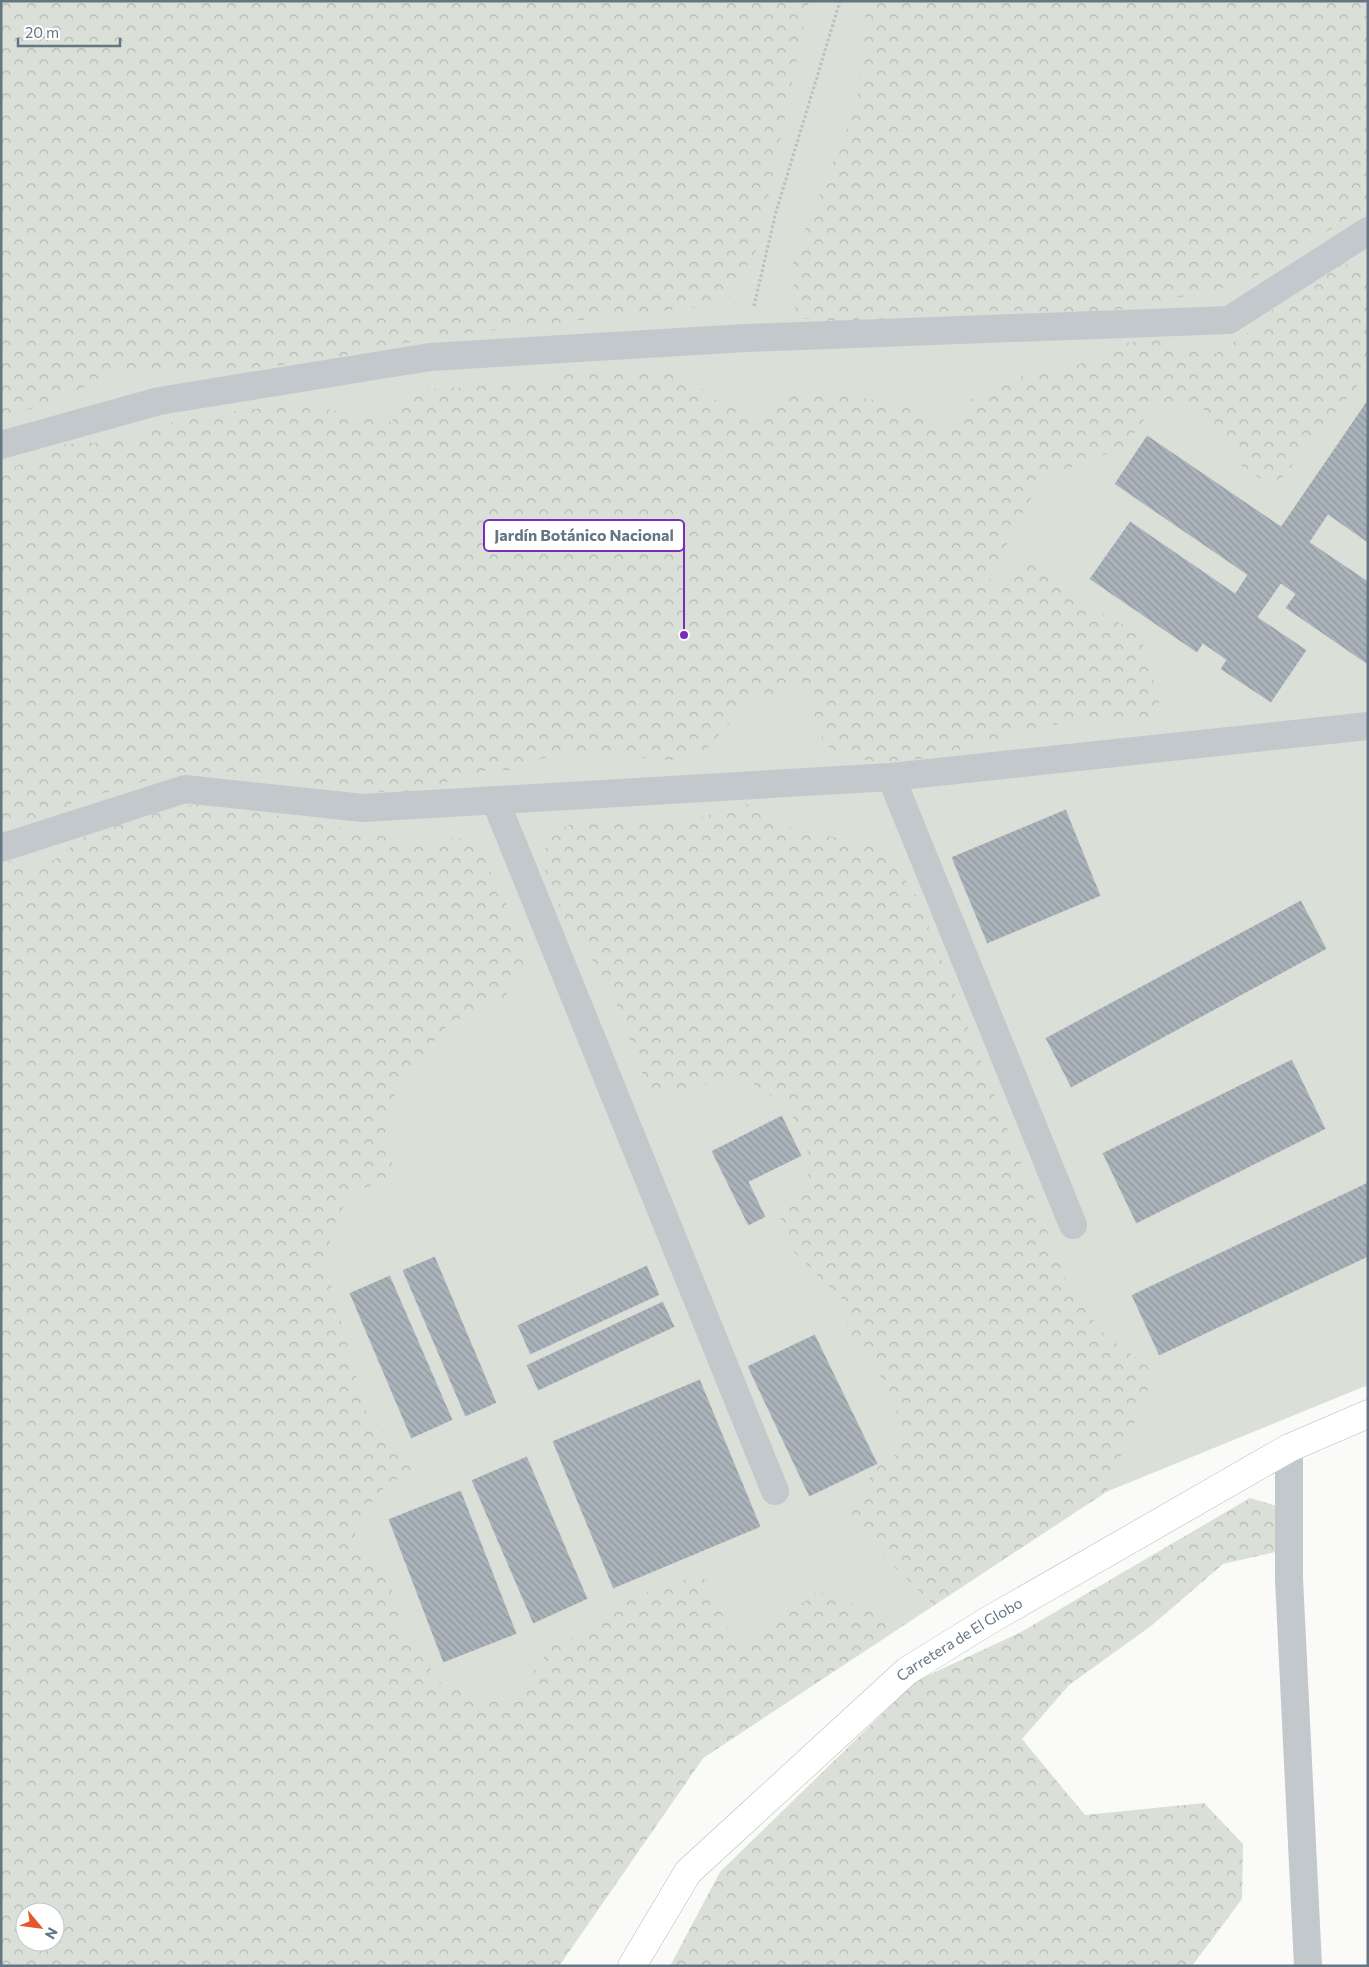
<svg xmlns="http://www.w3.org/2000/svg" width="1369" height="1967" font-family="Commissioner,sans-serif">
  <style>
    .green { fill: #dadfd7; fill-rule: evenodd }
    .forest { fill: url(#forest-crowns); fill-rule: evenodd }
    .building { fill: url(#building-back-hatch); stroke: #dcdcda }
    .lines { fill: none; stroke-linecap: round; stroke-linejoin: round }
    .major-casing { stroke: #b5babe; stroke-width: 29 }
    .path { stroke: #bbbfc2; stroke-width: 3; stroke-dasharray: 2.5 2.5; stroke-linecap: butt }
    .minor { stroke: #c3c8cc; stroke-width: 28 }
    .major { stroke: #fff; stroke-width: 28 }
    .labels { text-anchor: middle; stroke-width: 5; stroke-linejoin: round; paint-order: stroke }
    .street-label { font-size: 15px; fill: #657683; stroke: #fff }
    .leader { fill: none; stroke: #7b2cbf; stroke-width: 2 }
    .callout-dot { fill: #7b2cbf; stroke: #fff; stroke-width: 2 }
    .callout { fill: #fff; stroke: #7b2cbf; stroke-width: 2 }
    .callout-label { font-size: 16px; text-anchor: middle; font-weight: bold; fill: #657683 }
  </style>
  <defs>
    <pattern id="forest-crowns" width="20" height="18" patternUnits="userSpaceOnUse" patternTransform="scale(1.25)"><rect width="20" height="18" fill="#dadfd7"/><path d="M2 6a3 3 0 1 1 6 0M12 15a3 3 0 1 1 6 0" fill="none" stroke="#b4b9b4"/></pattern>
    <pattern id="building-back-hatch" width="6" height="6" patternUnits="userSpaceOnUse" patternTransform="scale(1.25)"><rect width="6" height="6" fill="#aab3b9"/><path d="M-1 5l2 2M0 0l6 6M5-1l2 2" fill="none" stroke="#8e969c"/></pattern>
  </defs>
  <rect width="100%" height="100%" fill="#fafaf8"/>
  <path class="green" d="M 1,1 L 1368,1 L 1368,1385 L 1106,1492 L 703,1758 L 559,1966 L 1,1966 ZM 25,1912 L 55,1912 L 55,1942 L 25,1942 Z"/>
  <g class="forest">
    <path d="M 1,1 L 809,1 L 758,247 L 728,298 L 697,307 L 477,332 L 387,346 L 313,363 L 238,369 L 121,372 L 1,421 Z"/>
    <path d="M 867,1 L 1368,1 L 1368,206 L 1244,284 L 1094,315 L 1007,310 L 824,323 L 795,316 L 793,259 L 857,105 Z"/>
    <path d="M 1339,261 L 1368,274 L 1368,373 L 1282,478 L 1267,483 L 1243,468 L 1210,416 L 1199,405 L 1184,401 L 1153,408 L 1124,447 L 1054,474 L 1030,499 L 989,578 L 997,590 L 1027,560 L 1041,560 L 1068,594 L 1132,630 L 1142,642 L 1159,701 L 1158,717 L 1144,719 L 1081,718 L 929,758 L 881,762 L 849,758 L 824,744 L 809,697 L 797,687 L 753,699 L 706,749 L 677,761 L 611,754 L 543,758 L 514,770 L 483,771 L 406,795 L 305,782 L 277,772 L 176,772 L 74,802 L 47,817 L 1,828 L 1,472 L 43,455 L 53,445 L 126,441 L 185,417 L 301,404 L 392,422 L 407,391 L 552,381 L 563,372 L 667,369 L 681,371 L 718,402 L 746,414 L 760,415 L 783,396 L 798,391 L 904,403 L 939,426 L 954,424 L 969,400 L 1023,376 L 1067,370 L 1125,343 L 1156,340 L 1215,354 L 1254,329 L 1305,276 Z"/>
    <path d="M 208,802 L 417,843 L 464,838 L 477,844 L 526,944 L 521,975 L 501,1001 L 449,1023 L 399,1084 L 384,1125 L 393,1168 L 388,1180 C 379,1183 369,1185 361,1190 C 335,1204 328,1242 327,1270 L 366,1411 L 406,1458 L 420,1464 L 383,1489 L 356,1521 L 355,1537 L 392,1589 L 403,1634 L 441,1683 L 508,1706 L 552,1646 L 583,1634 L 621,1601 L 693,1577 L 708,1580 L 730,1633 L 741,1643 L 757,1640 L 818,1591 L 905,1624 L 703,1758 L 559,1966 L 1,1966 L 1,867 L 14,858 L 41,870 L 89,833 L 178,807 ZM 25,1912 L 55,1912 L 55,1942 L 25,1942 Z"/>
    <path d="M 746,804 L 797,831 L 881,845 L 917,897 L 1070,1290 L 1106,1336 L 1155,1372 L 1106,1492 L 934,1605 L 884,1557 L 850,1512 L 878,1464 L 892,1462 L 902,1436 L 896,1409 L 884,1381 L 848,1334 L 847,1304 L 787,1245 L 780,1217 L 814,1166 L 800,1135 L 790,1109 L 741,1075 L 651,1097 L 611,989 L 562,913 L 541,860 L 550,835 L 575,822 L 603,817 L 689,821 Z"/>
    <path d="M 1250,1498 L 1280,1507 L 1275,1552 L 1223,1564 L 1151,1626 L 1069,1685 L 1022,1739 L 1085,1815 L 1204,1803 L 1243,1844 L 1242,1899 L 1192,1966 L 670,1966 L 720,1872 L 916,1681 L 1021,1632 Z"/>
  </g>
  <g class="building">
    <path d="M 1368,399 L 1368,543 L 1328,515 L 1310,542 L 1368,581 L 1368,665 L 1285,608 L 1295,594 L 1281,584 L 1258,617 L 1307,650 L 1271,703 L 1220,669 L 1226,660 L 1203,644 L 1197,653 L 1089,579 L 1130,521 L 1235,593 L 1247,575 L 1114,484 L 1147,435 L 1281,526 Z"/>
    <path d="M 1066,809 L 1101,896 L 987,944 L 951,857 Z"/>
    <path d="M 1301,900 L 1327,949 L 1071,1088 L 1045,1038 Z"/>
    <path d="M 1292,1059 L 1326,1129 L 1136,1224 L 1102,1153 Z"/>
    <path d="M 782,1115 L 802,1156 L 749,1182 L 766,1217 L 748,1226 L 711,1151 Z"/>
    <path d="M 1368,1182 L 1368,1257 L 1159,1356 L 1131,1295 Z"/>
    <path d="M 435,1256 L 497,1403 L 465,1417 L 402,1270 Z"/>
    <path d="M 647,1265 L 660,1295 L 530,1355 L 517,1325 Z"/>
    <path d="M 390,1275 L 453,1420 L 411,1439 L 349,1293 Z"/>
    <path d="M 663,1301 L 675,1327 L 538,1391 L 526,1365 Z"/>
    <path d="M 815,1334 L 878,1464 L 809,1497 L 747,1366 Z"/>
    <path d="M 700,1379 L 761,1527 L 613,1589 L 552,1441 Z"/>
    <path d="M 527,1456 L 588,1599 L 533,1624 L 471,1480 Z"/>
    <path d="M 461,1490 L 517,1634 L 443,1663 L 388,1519 Z"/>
  </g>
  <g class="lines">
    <g class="major-casing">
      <g id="major">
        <path id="s1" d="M 632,1966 L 688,1872 L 907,1671 L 986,1622 L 1289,1448 L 1368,1414"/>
      </g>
    </g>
    <path class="path" d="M 754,306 L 776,212 L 840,1"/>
    <g class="minor">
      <path d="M 1,445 L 159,401 L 430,357 L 746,338 L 1229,320 L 1368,231"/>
      <path d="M 891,777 L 1073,1225"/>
      <path d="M 495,800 L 775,1491"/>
      <path d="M 1,848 L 185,789 L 363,808 L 891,777 L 1368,726"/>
      <path d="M 1289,1448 L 1289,1579 L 1308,1966"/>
    </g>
    <use href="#major" class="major"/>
  </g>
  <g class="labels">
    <g class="street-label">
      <text dy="5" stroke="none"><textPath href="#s1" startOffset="468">Carretera de El Globo</textPath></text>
    </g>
  </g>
  <path class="leader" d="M684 635L684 536"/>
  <circle class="callout-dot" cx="684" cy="635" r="5"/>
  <rect class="callout" x="484" y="520" width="200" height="31" rx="5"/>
  <g class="callout-label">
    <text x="584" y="541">Jardín Botánico Nacional</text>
  </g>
  <rect width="1369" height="1967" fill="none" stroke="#657683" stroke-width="5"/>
  <g transform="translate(40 1927) rotate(119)"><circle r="24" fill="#ffffff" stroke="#c1c8cd"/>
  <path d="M0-4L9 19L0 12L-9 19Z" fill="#e4572e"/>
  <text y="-8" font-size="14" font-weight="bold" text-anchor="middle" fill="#657683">N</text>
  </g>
  <path d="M18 38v8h102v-8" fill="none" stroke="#657683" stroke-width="2.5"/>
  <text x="25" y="38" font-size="15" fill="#657683" stroke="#ffffff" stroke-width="4" paint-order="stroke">20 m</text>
</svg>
